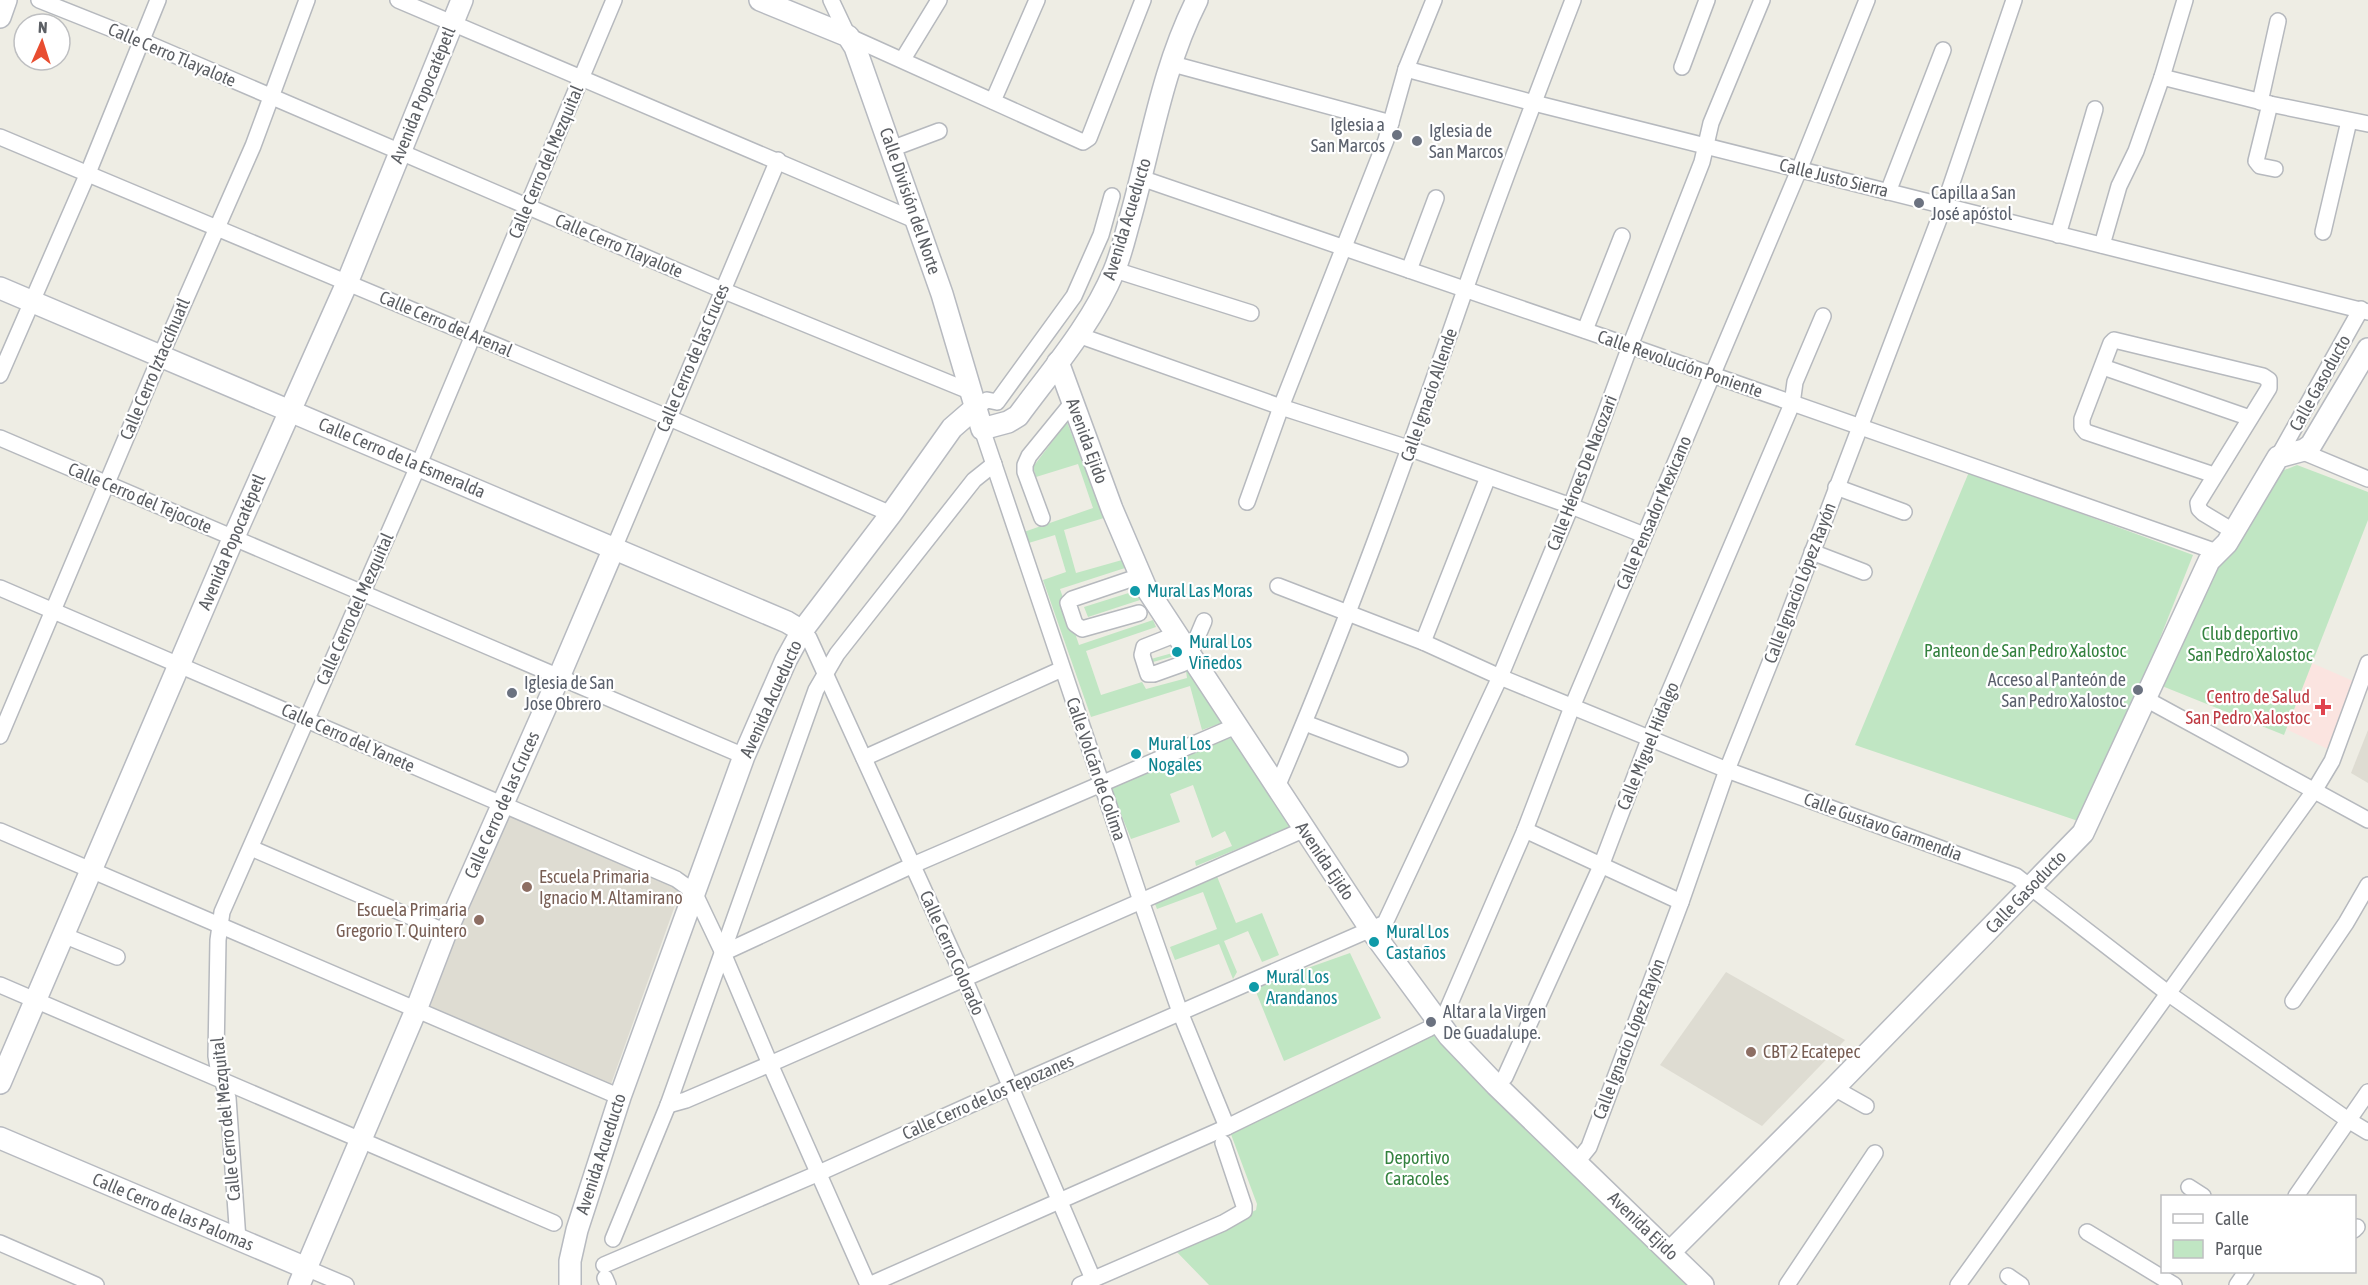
<svg xmlns="http://www.w3.org/2000/svg" width="2368" height="1285" font-family="'Asap Condensed',sans-serif">
  <style>
    .education { fill: #dedcd2 }
    .medical { fill: #fbe4e0 }
    .green { fill: #c0e6c3 }
    .lines { fill: none; stroke-linecap: round; stroke-linejoin: round }
    .street-casing { stroke: #b6b9be; stroke-width: 18 }
    .secondary-casing { stroke: #b7bac0; stroke-width: 24 }
    .street { stroke: #fff; stroke-width: 15 }
    .secondary { stroke: #fff; stroke-width: 21 }
    .worship-dot { fill: #6b7280; stroke: #fff; stroke-width: 2 }
    .culture-dot { fill: #0f9aa8; stroke: #fff; stroke-width: 2 }
    .health-dot { fill: #e0444e; stroke: #fff; stroke-width: 2 }
    .education-dot { fill: #8d6e63; stroke: #fff; stroke-width: 2 }
    .labels { text-anchor: middle; stroke-width: 4.5; stroke-linejoin: round; paint-order: stroke }
    .street-label { font-size: 18px; fill: #5c5f64; stroke: #fff }
    .worship-label { font-size: 18px; fill: #5b616d; stroke: #fff; text-anchor: start }
    .culture-label { font-size: 18px; fill: #0d838f; stroke: #fff; text-anchor: start }
    .park-label { font-size: 18px; fill: #34823f; stroke: #fff }
    .health-label { font-size: 18px; fill: #be3a42; stroke: #fff; text-anchor: end }
    .education-label { font-size: 18px; fill: #785e54; stroke: #fff; text-anchor: start }
  </style>
  <rect width="100%" height="100%" fill="#eeede4"/>
  <g class="education">
    <path d="M 2368,730 L 2368,783 L 2351,773 Z"/>
    <path d="M 500,810 L 682,886 L 611,1084 L 418,1003 Z"/>
    <path d="M 1726,972 L 1845,1040 L 1762,1126 L 1660,1065 Z"/>
  </g>
  <path class="medical" d="M 2312,663 L 2360,684 L 2334,752 L 2286,729 Z"/>
  <g class="green">
    <path d="M 1067,422 L 1104,518 L 1064,530 L 1076,573 L 1122,560 L 1125,568 L 1060,589 L 1079,645 L 1153,620 L 1156,627 L 1086,651 L 1101,695 L 1142,682 L 1146,689 L 1187,678 L 1186,671 L 1178,655 L 1153,662 L 1151,659 L 1176,652 L 1224,722 L 1202,730 L 1190,686 L 1091,717 L 1043,580 L 1066,572 L 1055,535 L 1022,545 L 1018,534 L 1093,508 L 1078,464 L 1036,477 L 1033,467 Z"/>
    <path d="M 2297,465 L 2368,492 L 2368,520 L 2284,735 L 2162,686 L 2216,565 L 2267,477 Z"/>
    <path d="M 1969,472 L 2193,555 L 2137,696 L 2078,821 L 1855,745 Z"/>
    <path d="M 1135,591 L 1140,600 L 1088,617 L 1084,607 Z"/>
    <path d="M 1236,736 L 1291,827 L 1196,866 L 1195,861 L 1232,846 L 1225,831 L 1212,838 L 1193,785 L 1170,794 L 1180,822 L 1131,839 L 1108,782 Z"/>
    <path d="M 1216,874 L 1236,923 L 1262,913 L 1279,955 L 1262,962 L 1248,931 L 1224,941 L 1237,972 L 1233,979 L 1219,944 L 1175,960 L 1170,947 L 1217,929 L 1203,892 L 1157,909 L 1153,899 Z"/>
    <path d="M 1350,953 L 1381,1018 L 1284,1061 L 1254,987 Z"/>
    <path d="M 1444,1026 L 1694,1285 L 1209,1285 L 1174,1249 L 1256,1210 L 1257,1204 L 1229,1129 Z"/>
  </g>
  <g class="lines">
    <g class="street-casing">
      <g id="street">
        <path d="M 39,0 L 142,41 L 722,290 L 969,391"/>
        <path d="M 398,0 L 917,221"/>
        <path d="M 831,0 L 848,36 L 1083,142 L 1089,138 L 1143,0"/>
        <path d="M 903,59 L 939,0"/>
        <path d="M 1169,63 L 1391,123"/>
        <path d="M 1682,67 L 1707,0"/>
        <path d="M 1406,69 L 1534,103 L 2368,312"/>
        <path d="M 2162,77 L 2270,104 L 2368,124"/>
        <path d="M 993,101 L 1037,0"/>
        <path d="M 2260,102 L 2278,21"/>
        <path d="M 2270,104 L 2256,161 L 2260,166 L 2275,169"/>
        <path d="M 0,137 L 667,417 L 891,514"/>
        <path d="M 891,149 L 939,131"/>
        <path d="M 1141,178 L 1630,346 L 2217,552"/>
        <path d="M 1888,192 L 1943,50"/>
        <path d="M 2323,232 L 2349,121"/>
        <path d="M 2058,235 L 2095,109"/>
        <path d="M 2102,245 L 2119,186 L 2136,151 L 2162,77 L 2185,0"/>
        <path d="M 1115,270 L 1251,313"/>
        <path d="M 1409,270 L 1436,198"/>
        <path d="M 1585,330 L 1622,236"/>
        <path d="M 1078,335 L 1281,407 L 1411,449 L 1571,506 L 1644,535"/>
        <path d="M 2103,367 L 2250,418"/>
        <path d="M 0,375 L 88,173 L 158,0"/>
        <path d="M 975,408 L 987,400 L 997,402 L 1074,296 L 1101,235 L 1112,196"/>
        <path d="M 982,429 L 1141,901 L 1180,1012 L 1227,1127"/>
        <path d="M 0,438 L 744,756"/>
        <path d="M 2296,449 L 2368,479"/>
        <path d="M 2278,457 L 2361,309"/>
        <path d="M 2214,475 L 2086,432 L 2082,427 L 2082,419 L 2111,343 L 2114,340 L 2263,376 L 2269,380 L 2269,388 L 2198,503 L 2199,509 L 2203,513 L 2233,531"/>
        <path d="M 1836,487 L 1904,512"/>
        <path d="M 1247,502 L 1281,407 L 1386,140 L 1406,69 L 1434,0"/>
        <path d="M 1042,518 L 1025,472 L 1025,465 L 1029,456 L 1073,402"/>
        <path d="M 614,548 L 778,160"/>
        <path d="M 1812,552 L 1864,572"/>
        <path d="M 1278,586 L 1423,642 L 1500,677 L 1727,770 L 2016,876 L 2169,994 L 2348,1120 L 2368,1132"/>
        <path d="M 0,588 L 676,879 L 694,892 L 723,953 L 770,1064 L 868,1285"/>
        <path d="M 1139,613 L 1082,629 L 1075,624 L 1068,603 L 1072,599 L 1140,576"/>
        <path d="M 802,631 L 809,638 L 964,978 L 1093,1279"/>
        <path d="M 1177,634 L 1144,647 L 1142,655 L 1148,674 L 1154,674 L 1182,664"/>
        <path d="M 1423,642 L 1488,477"/>
        <path d="M 1190,654 L 1204,621"/>
        <path d="M 2144,698 L 2368,820"/>
        <path d="M 1305,723 L 1400,759"/>
        <path d="M 0,736 L 161,355 L 253,146 L 307,0"/>
        <path d="M 864,758 L 1062,669"/>
        <path d="M 1277,787 C 1347,624 1407,457 1465,290 C 1499,193 1536,96 1573,0"/>
        <path d="M 1525,830 L 1681,902"/>
        <path d="M 0,831 L 620,1097"/>
        <path d="M 251,848 L 446,932"/>
        <path d="M 63,935 L 117,957"/>
        <path d="M 723,953 L 913,865 L 1238,725"/>
        <path d="M 0,985 L 554,1223"/>
        <path d="M 2293,1001 L 2346,923 L 2368,885"/>
        <path d="M 1496,1085 L 1505,1077 L 1601,866 L 1650,737 L 1792,404 L 1795,382 L 1823,316"/>
        <path d="M 1834,1088 L 1866,1106"/>
        <path d="M 668,1105 L 686,1100 L 770,1064 L 1303,830"/>
        <path d="M 1576,1163 L 1589,1147 L 1681,902 L 1727,770 L 1779,640 L 1944,206 L 2014,0"/>
        <path d="M 2189,1187 L 2203,1196"/>
        <path d="M 2296,1196 L 2368,1092"/>
        <path d="M 2354,1230 L 2357,1227"/>
        <path d="M 2087,1232 L 2174,1285"/>
        <path d="M 613,1239 L 668,1105 L 816,690 L 837,654 L 974,480 L 994,464"/>
        <path d="M 238,1240 L 228,1098 L 218,1068 L 216,1056 L 218,940 L 222,912 L 419,464 L 614,0"/>
        <path d="M 0,1243 L 96,1285"/>
        <path d="M 604,1265 L 819,1173 L 1010,1087 L 1385,923 L 1500,677 L 1571,506 L 1630,346 L 1702,162 L 1711,123 L 1762,0"/>
        <path d="M 306,1268 L 346,1285"/>
        <path d="M 2008,1276 L 2021,1285"/>
        <path d="M 605,1278 L 608,1285"/>
        <path d="M 869,1285 L 1227,1127 L 1428,1029 L 1438,1023 L 1445,1015 L 1525,830 L 1572,707 L 1799,170 L 1867,0"/>
        <path d="M 1080,1285 L 1223,1223 L 1244,1211 L 1244,1206 L 1223,1143"/>
        <path d="M 1787,1285 L 1875,1153"/>
        <path d="M 1958,1285 L 2314,791 L 2332,761 L 2368,663"/>
        <path d="M 2237,1285 L 2246,1272"/>
      </g>
    </g>
    <g class="secondary-casing">
      <g id="secondary">
        <path d="M 760,0 L 848,36 L 855,47 L 942,294 L 982,429 L 1008,422 L 1018,416 C 1052,370 1092,324 1114,271 C 1121,255 1125,236 1130,219 C 1151,145 1162,69 1197,0"/>
        <path d="M 0,17 L 6,0"/>
        <path d="M 0,288 L 787,622 L 802,631"/>
        <path d="M 1058,362 L 1112,509 L 1145,586 L 1371,930 L 1449,1036 L 1496,1085 L 1703,1285"/>
        <path d="M 0,1083 L 233,539 L 347,283 L 462,0"/>
        <path d="M 0,1138 L 306,1268"/>
        <path d="M 1670,1252 L 1834,1088 L 2083,833 L 2209,561 L 2227,543 L 2278,457 L 2304,450 L 2311,445 L 2368,349"/>
        <path d="M 299,1285 L 416,1010 L 446,932 L 559,677 L 614,548"/>
        <path d="M 570,1285 L 570,1261 L 577,1230 L 620,1097 L 744,756 L 786,660 L 802,631 L 891,514 L 952,428 L 975,408"/>
      </g>
    </g>
    <use href="#street" class="street"/>
    <use href="#secondary" class="secondary"/>
  </g>
  <g class="worship-dot">
    <circle cx="1397" cy="135" r="6"/>
    <circle cx="1417" cy="141" r="6"/>
    <circle cx="1919" cy="203" r="6"/>
    <circle cx="2138" cy="690" r="6"/>
    <circle cx="512" cy="693" r="6"/>
    <circle cx="1431" cy="1022" r="6"/>
  </g>
  <g class="culture-dot">
    <circle cx="1135" cy="591" r="6"/>
    <circle cx="1177" cy="652" r="6"/>
    <circle cx="1136" cy="754" r="6"/>
    <circle cx="1374" cy="942" r="6"/>
    <circle cx="1254" cy="987" r="6"/>
  </g>
  <path class="health-dot" d="M2320 698h6v6h6v6h-6v6h-6v-6h-6v-6h6z"/>
  <g class="education-dot">
    <circle cx="527" cy="887" r="6"/>
    <circle cx="479" cy="920" r="6"/>
    <circle cx="1751" cy="1052" r="6"/>
  </g>
  <g class="labels">
    <g class="street-label">
      <text transform="translate(172 55) rotate(23)" y="6">Calle Cerro Tlayalote</text>
      <text transform="translate(423 95) rotate(-68)" y="6">Avenida Popocatépetl</text>
      <text transform="translate(546 162) rotate(-67)" y="6">Calle Cerro del Mezquital</text>
      <text transform="translate(1834 178) rotate(14)" y="6">Calle Justo Sierra</text>
      <text transform="translate(910 201) rotate(71)" y="6">Calle División del Norte</text>
      <text transform="translate(1127 219) rotate(-73)" y="6">Avenida Acueducto</text>
      <text transform="translate(619 246) rotate(23)" y="6">Calle Cerro Tlayalote</text>
      <text transform="translate(446 324) rotate(23)" y="6">Calle Cerro del Arenal</text>
      <text transform="translate(693 358) rotate(-67)" y="6">Calle Cerro de las Cruces</text>
      <text transform="translate(1680 364) rotate(19)" y="6">Calle Revolución Poniente</text>
      <text transform="translate(155 369) rotate(-67)" y="6">Calle Cerro Iztaccíhuatl</text>
      <text transform="translate(2320 383) rotate(-61)" y="6">Calle Gasoducto</text>
      <text transform="translate(1429 395) rotate(-71)" y="6">Calle Ignacio Allende</text>
      <text transform="translate(1087 441) rotate(70)" y="6">Avenida Ejido</text>
      <text transform="translate(402 458) rotate(23)" y="6">Calle Cerro de la Esmeralda</text>
      <text transform="translate(1582 473) rotate(-69)" y="6">Calle Héroes De Nacozari</text>
      <text transform="translate(140 498) rotate(23)" y="6">Calle Cerro del Tejocote</text>
      <text transform="translate(1654 513) rotate(-67)" y="6">Calle Pensador Mexicano</text>
      <text transform="translate(232 542) rotate(-67)" y="6">Avenida Popocatépetl</text>
      <text transform="translate(1800 583) rotate(-69)" y="6">Calle Ignacio López Rayón</text>
      <text transform="translate(355 609) rotate(-66)" y="6">Calle Cerro del Mezquital</text>
      <text transform="translate(771 699) rotate(-66)" y="6">Avenida Acueducto</text>
      <text transform="translate(348 738) rotate(24)" y="6">Calle Cerro del Yanete</text>
      <text transform="translate(1648 746) rotate(-68)" y="6">Calle Miguel Hidalgo</text>
      <text transform="translate(1096 769) rotate(71)" y="6">Calle Volcán de Colima</text>
      <text transform="translate(502 805) rotate(-66)" y="6">Calle Cerro de las Cruces</text>
      <text transform="translate(1883 827) rotate(20)" y="6">Calle Gustavo Garmendia</text>
      <text transform="translate(1325 861) rotate(56)" y="6">Avenida Ejido</text>
      <text transform="translate(2026 892) rotate(-46)" y="6">Calle Gasoducto</text>
      <text transform="translate(952 953) rotate(66)" y="6">Calle Cerro Colorado</text>
      <text transform="translate(1629 1039) rotate(-69)" y="6">Calle Ignacio López Rayón</text>
      <text transform="translate(988 1097) rotate(-24)" y="6">Calle Cerro de los Tepozanes</text>
      <text transform="translate(226 1119) rotate(-96)" y="6">Calle Cerro del Mezquital</text>
      <text transform="translate(601 1154) rotate(-72)" y="6">Avenida Acueducto</text>
      <text transform="translate(173 1212) rotate(23)" y="6">Calle Cerro de las Palomas</text>
      <text transform="translate(1643 1226) rotate(44)" y="6">Avenida Ejido</text>
    </g>
    <g class="worship-label">
      <text x="1385" y="131" text-anchor="end">Iglesia a<tspan x="1385" dy="21">San Marcos</tspan></text>
      <text x="1429" y="137">Iglesia de<tspan x="1429" dy="21">San Marcos</tspan></text>
      <text x="1931" y="199">Capilla a San<tspan x="1931" dy="21">José apóstol</tspan></text>
      <text x="2126" y="686" text-anchor="end">Acceso al Panteón de<tspan x="2126" dy="21">San Pedro Xalostoc</tspan></text>
      <text x="524" y="689">Iglesia de San<tspan x="524" dy="21">Jose Obrero</tspan></text>
      <text x="1443" y="1018">Altar a la Virgen<tspan x="1443" dy="21">De Guadalupe.</tspan></text>
    </g>
    <g class="culture-label">
      <text x="1147" y="597">Mural Las Moras</text>
      <text x="1189" y="648">Mural Los<tspan x="1189" dy="21">Viñedos</tspan></text>
      <text x="1148" y="750">Mural Los<tspan x="1148" dy="21">Nogales</tspan></text>
      <text x="1386" y="938">Mural Los<tspan x="1386" dy="21">Castaños</tspan></text>
      <text x="1266" y="983">Mural Los<tspan x="1266" dy="21">Arandanos</tspan></text>
    </g>
    <g class="park-label">
      <text x="2250" y="640">Club deportivo<tspan x="2250" dy="21">San Pedro Xalostoc</tspan></text>
      <text x="2025" y="657">Panteon de San Pedro Xalostoc</text>
      <text x="1417" y="1164">Deportivo<tspan x="1417" dy="21">Caracoles</tspan></text>
    </g>
    <g class="health-label">
      <text x="2310" y="703">Centro de Salud<tspan x="2310" dy="21">San Pedro Xalostoc</tspan></text>
    </g>
    <g class="education-label">
      <text x="539" y="883">Escuela Primaria<tspan x="539" dy="21">Ignacio M. Altamirano</tspan></text>
      <text x="467" y="916" text-anchor="end">Escuela Primaria<tspan x="467" dy="21">Gregorio T. Quintero</tspan></text>
      <text x="1763" y="1058">CBT 2 Ecatepec</text>
    </g>
  </g>
  <rect x="2161" y="1195" width="195" height="78" fill="#ffffff" stroke="#bebfc1" stroke-width="1.5"/>
  <rect x="2173" y="1214" width="30" height="9" fill="#ffffff" stroke="#bebfc1" stroke-width="1.5"/>
  <text x="2215" y="1225" font-size="18" fill="#5c5f64">Calle</text>
  <rect x="2173" y="1240" width="30" height="18" fill="#c0e6c3" stroke="#bebfc1" stroke-width="1.5"/>
  <text x="2215" y="1255" font-size="18" fill="#5c5f64">Parque</text>
  <g transform="translate(42 42) rotate(3)"><circle r="28" fill="#ffffff" stroke="#bebfc1" stroke-width="1.5"/>
  <path d="M0-4.5L10 22L0 15L-10 22Z" fill="#e84d30"/>
  <text y="-9" font-size="16" font-weight="bold" text-anchor="middle" fill="#5c5f64">N</text>
  </g>
</svg>
